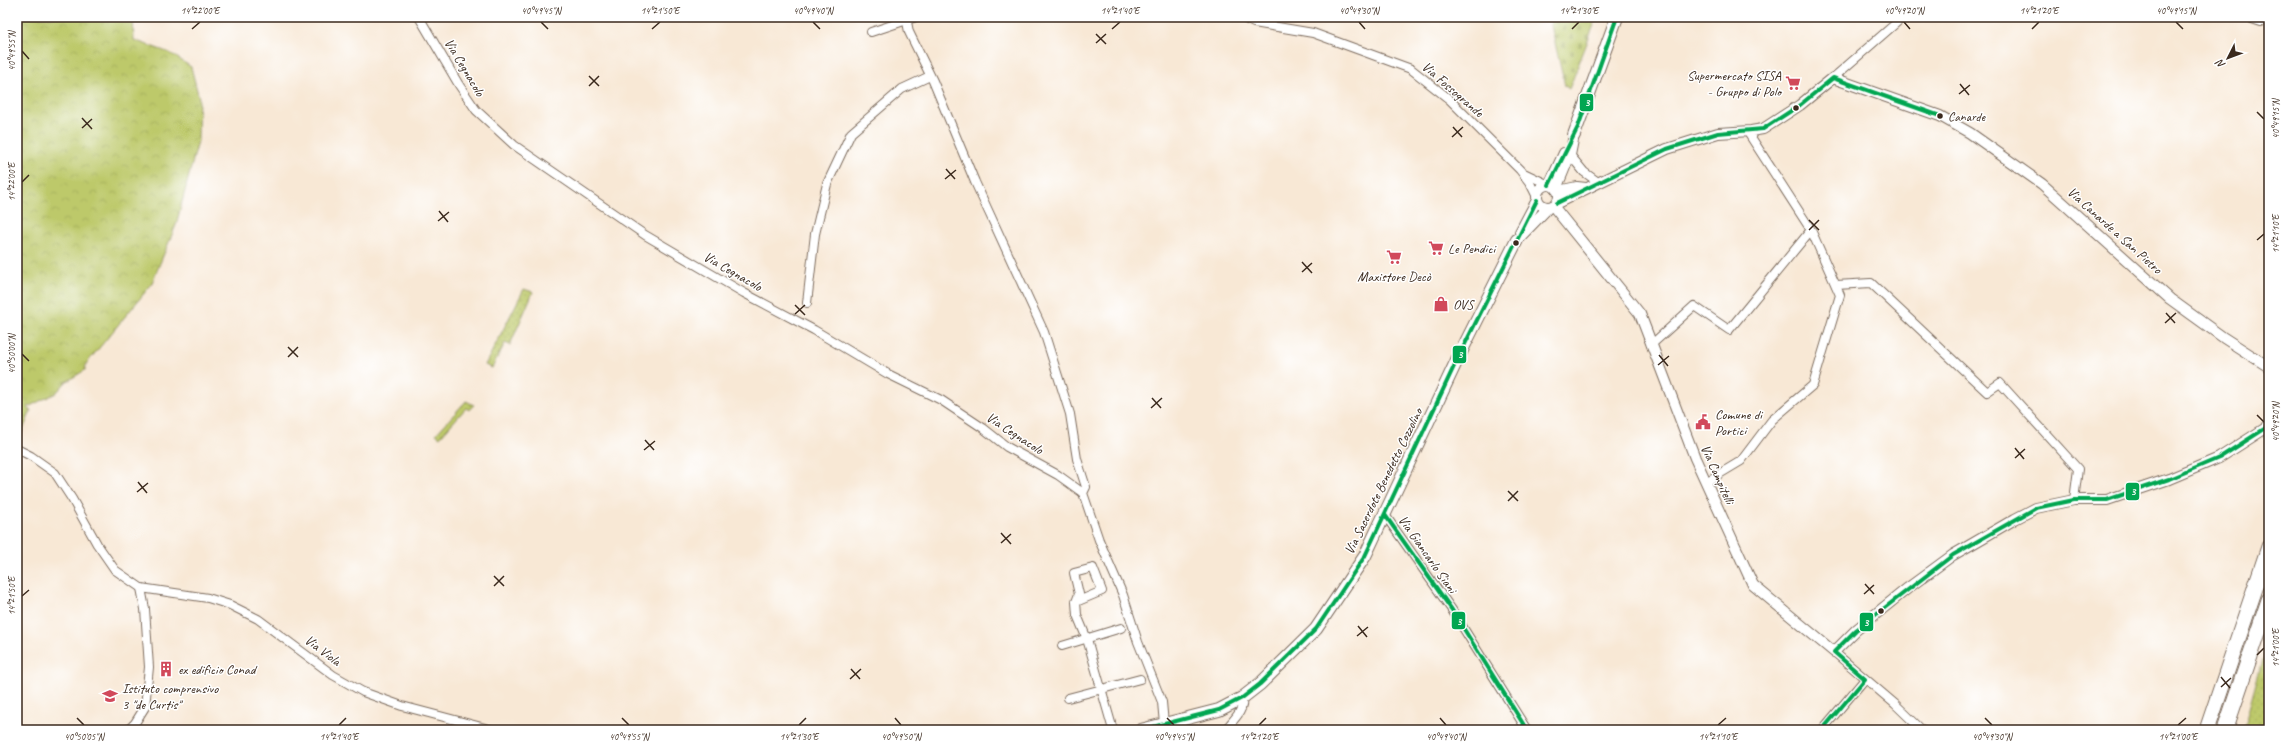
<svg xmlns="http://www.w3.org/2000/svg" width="2286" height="747" font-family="Caveat,sans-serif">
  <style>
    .grass { fill: url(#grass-dots); stroke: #7c7a44 }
    .cemetery { fill: url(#cemetery-stones); stroke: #7c7a44 }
    .park { fill: url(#park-crowns); stroke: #7c7a44 }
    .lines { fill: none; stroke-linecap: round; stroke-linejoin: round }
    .minor-casing { stroke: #7d6c5e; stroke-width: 10 }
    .tertiary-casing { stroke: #7d6c5e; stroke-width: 12 }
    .secondary-casing { stroke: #7d6c5e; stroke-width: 14 }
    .motorway-casing { stroke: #7d6c5e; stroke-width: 17 }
    .minor { stroke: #fff; stroke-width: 8 }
    .tertiary { stroke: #fff; stroke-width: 10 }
    .secondary { stroke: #fff; stroke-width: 12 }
    .motorway { stroke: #fff; stroke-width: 15 }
    .bus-1-casing { stroke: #fff; stroke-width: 7 }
    .bus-1 { stroke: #00a651; stroke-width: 4 }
    .ticks { fill: none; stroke: #3b2a1e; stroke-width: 1.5 }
    .bus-dot { fill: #3b2a1e; stroke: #fff; stroke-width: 1.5 }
    .labels { text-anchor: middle; stroke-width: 3; stroke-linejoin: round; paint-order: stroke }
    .bus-label { font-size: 13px; fill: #3b2a1e; stroke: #fff; text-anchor: start }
    .street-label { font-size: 14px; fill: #3b2a1e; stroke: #fff }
    .poi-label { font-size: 14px; fill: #3b2a1e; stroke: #fff; text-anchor: start }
    .line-badge { stroke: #fff; stroke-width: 1.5 }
    .badge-label { font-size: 11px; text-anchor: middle; font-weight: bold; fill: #fff }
    .neatline { fill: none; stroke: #3b2a1e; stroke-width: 1.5 }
    .ticks-label { font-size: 10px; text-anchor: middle; fill: #3b2a1e }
  </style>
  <defs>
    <pattern id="grass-dots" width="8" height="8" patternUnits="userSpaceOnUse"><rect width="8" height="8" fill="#bdc96a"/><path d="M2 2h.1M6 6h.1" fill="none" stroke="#a3ad5b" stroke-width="1.8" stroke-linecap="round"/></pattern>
    <pattern id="cemetery-stones" width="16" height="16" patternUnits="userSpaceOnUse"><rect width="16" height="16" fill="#bdc96a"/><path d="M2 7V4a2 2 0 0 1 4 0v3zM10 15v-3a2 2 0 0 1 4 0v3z" fill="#a3ad5b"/></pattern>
    <pattern id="park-crowns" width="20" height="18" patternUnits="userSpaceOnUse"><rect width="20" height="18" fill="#bdc96a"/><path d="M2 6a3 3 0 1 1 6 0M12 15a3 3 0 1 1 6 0" fill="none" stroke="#a3ad5b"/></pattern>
  </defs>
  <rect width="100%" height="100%" fill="#fff"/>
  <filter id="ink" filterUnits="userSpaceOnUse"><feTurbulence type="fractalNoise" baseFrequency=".025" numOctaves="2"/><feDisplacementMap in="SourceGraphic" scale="8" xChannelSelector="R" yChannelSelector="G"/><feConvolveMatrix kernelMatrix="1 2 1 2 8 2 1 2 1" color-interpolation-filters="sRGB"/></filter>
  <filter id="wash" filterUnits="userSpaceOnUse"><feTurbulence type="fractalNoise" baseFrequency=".012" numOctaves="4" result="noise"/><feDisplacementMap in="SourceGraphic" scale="16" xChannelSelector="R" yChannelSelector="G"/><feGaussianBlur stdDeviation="0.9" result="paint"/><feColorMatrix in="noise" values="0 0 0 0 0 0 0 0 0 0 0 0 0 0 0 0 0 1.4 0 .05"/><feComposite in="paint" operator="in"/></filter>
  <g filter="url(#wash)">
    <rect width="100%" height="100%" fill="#f8e8d5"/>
    <g class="grass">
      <path d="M 524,289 L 533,292 L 510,345 L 505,343 L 492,368 L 485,365 Z"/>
      <path d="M 466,401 L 474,405 L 469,410 L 466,408 L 440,437 L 436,434 Z"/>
      <path d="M 2269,639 L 2269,730 L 2243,730 L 2266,647 Z"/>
    </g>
    <path class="cemetery" d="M 1549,17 L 1597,17 L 1569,89 L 1565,86 Z"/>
    <path class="park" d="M 17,17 L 133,17 L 134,40 L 170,53 L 191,67 L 199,98 L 198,141 L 176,225 L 151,285 L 86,364 L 85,370 L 66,382 L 56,393 L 28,407 L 31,411 L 17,443 Z"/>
  </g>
  <g filter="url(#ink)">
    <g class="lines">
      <g class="minor-casing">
        <g id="minor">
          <path d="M 419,17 L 459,85 L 476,110 L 514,145 L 645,235 L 744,293 L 814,330 L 888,374 L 941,400 L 983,428 L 1007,447 L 1058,475 L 1083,493"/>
          <path d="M 906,17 L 909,32 L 933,81 L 975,182 L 1044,332 L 1070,414 L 1077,459 L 1086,487 L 1083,493 L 1099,540 L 1123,595 L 1138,642 L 1162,702 L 1164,724 L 1170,730"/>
          <path d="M 1241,17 L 1254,23 L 1313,33 L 1411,69 L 1449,99 L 1520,170 L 1530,183 L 1536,195"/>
          <path d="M 2246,17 L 2261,22 L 2269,20"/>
          <path d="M 871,32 L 916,17"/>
          <path d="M 1833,78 L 1903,17"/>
          <path d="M 1570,155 L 1584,172 L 1598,182"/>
          <path d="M 1524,173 L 1549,185"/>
          <path d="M 1836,285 L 1871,283 L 1987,392 L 2000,383 L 2078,469 L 2074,500"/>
          <path d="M 807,303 L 815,234 L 827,184 L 851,133 L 902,89 L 930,76"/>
          <path d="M 1651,345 L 1694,306 L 1729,330 L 1811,230"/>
          <path d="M 17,449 L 31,456 L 55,473 L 72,499 L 97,544 L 115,570 L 141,588 L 208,598 L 230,605 L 258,619 L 333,675 L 363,692 L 402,706 L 493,730"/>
          <path d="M 1706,482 L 1741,461 L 1772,420 L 1813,385 L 1840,295 L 1811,230 L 1747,131"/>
          <path d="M 1385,515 L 1452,610 L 1527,730"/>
          <path d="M 1076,602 L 1102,591 L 1093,568 L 1074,573 L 1079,594 L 1076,602 L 1077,615 L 1087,639 L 1113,730"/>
          <path d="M 1062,646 L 1121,628"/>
          <path d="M 1834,652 L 1895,704 L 1922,730"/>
          <path d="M 1068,698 L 1140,679"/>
          <path d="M 128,730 L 135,723 L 145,707 L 149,667 L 145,609 L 141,588"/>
          <path d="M 1225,730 C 1232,721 1245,711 1242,698"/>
          <path d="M 1822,730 L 1865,679"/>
        </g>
      </g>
      <g class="tertiary-casing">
        <g id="tertiary">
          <circle cx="1548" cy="196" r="11"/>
          <path d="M 1549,185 L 1564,153"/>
          <path d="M 1556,189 L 1570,155 L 1574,135"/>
          <path d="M 1558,191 L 1577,187 L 1586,188"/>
          <path d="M 1557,203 L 1667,149 L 1718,133 L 1751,131 L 1763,129 L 1800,105 L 1833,78 L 1940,116 L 1970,133 L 2042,184 L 2170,299 L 2224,338 L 2269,367"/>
          <path d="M 1553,206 L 1640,314 L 1695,458 L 1753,585 L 1834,652 L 1856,630 L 1908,588 L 1953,555 L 2015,519 L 2036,508 L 2074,500 L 2107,500 L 2169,479 L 2219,458 L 2269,426"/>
          <path d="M 1520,232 L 1537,200"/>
          <path d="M 1517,240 L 1548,208"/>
        </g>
      </g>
      <g class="secondary-casing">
        <g id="secondary">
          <path d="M 1574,135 L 1617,17"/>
          <path d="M 1141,730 L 1219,710 L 1242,698 L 1260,684 L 1316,629 L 1365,556 L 1457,360 L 1517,240"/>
        </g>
      </g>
      <g class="motorway-casing">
        <g id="motorway">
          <path d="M 2207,730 L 2269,547"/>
          <path d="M 2225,730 L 2269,600"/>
        </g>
      </g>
      <use href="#minor" class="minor"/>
      <use href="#tertiary" class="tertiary"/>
      <use href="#secondary" class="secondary"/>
      <use href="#motorway" class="motorway"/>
      <g class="bus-1-casing">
        <g id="bus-1">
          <path d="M 1549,185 L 1578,127 L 1617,17"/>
          <path d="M 1557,203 L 1667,149 L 1718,133 L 1763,129 L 1800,105 L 1833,78 L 1940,116"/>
          <path d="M 1385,515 L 1452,610 L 1527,730"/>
          <path d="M 1141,730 L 1219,710 L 1242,698 L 1260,684 L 1316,629 L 1365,556 L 1457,360 L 1537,200"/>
          <path d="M 1822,730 L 1865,679 L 1834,652 L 1856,630 L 1953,555 L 2036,508 L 2074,500 L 2107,500 L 2169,479 L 2219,458 L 2269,426"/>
        </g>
      </g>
      <use href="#bus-1" class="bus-1"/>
    </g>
  </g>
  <path class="ticks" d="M 541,22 L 548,29M 813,22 L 820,29M 1359,22 L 1365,29M 1904,22 L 1910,29M 2176,22 L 2183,29M 192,29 L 200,22M 652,29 L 660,22M 1112,29 L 1120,22M 1572,29 L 1579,22M 2032,29 L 2039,22M 1096,34 L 1106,44M 1096,43 L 1106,34M 22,51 L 29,59M 589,76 L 599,86M 1960,84 L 1969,95M 589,86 L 599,76M 1959,94 L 1970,85M 2257,112 L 2264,119M 82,118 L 92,129M 1453,127 L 1462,137M 82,128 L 92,119M 1452,137 L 1463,127M 946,169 L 955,179M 945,179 L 956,170M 22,182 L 29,175M 439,211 L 448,222M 1809,220 L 1819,230M 438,221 L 449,212M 1809,230 L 1819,220M 2257,240 L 2264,234M 1302,262 L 1312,273M 1302,272 L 1312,263M 795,305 L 805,315M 2166,313 L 2175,323M 795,314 L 805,305M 2165,323 L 2176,313M 288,347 L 298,357M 22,354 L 29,361M 1659,355 L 1668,366M 288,357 L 298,347M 1658,365 L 1669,356M 1152,398 L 1161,408M 1151,408 L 1162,398M 2257,415 L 2264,422M 645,440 L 654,450M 2015,448 L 2024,459M 644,450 L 655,441M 2015,458 L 2025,449M 138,482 L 147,493M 1508,491 L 1518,501M 137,492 L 148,483M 1508,501 L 1518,491M 1001,533 L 1011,544M 1001,543 L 1011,534M 494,576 L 504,586M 1865,584 L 1874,594M 494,586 L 504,576M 1864,594 L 1874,585M 22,596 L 29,590M 1358,626 L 1367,637M 1357,636 L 1368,627M 2257,655 L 2264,648M 851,669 L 860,679M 2221,677 L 2230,688M 850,679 L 861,669M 2221,687 L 2231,678M 77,718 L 84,725M 622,718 L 629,725M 895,718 L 901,725M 1167,718 L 1174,725M 1440,718 L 1446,725M 1985,718 L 1992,725M 339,725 L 346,718M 799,725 L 806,718M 1259,725 L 1266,718M 1718,725 L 1726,718M 2178,725 L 2186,718"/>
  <defs>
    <g id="supermarket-bare" transform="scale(1.2)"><path d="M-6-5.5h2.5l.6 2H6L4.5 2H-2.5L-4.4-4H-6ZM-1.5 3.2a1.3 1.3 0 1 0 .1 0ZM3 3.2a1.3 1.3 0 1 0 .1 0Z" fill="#d1495b" stroke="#fff" stroke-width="2.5" paint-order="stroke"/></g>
    <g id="shop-bare" transform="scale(1.2)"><path d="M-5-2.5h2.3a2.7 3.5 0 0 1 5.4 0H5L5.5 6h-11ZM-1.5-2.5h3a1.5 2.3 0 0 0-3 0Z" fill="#d1495b" stroke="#fff" stroke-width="2.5" paint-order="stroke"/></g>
    <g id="civic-bare" transform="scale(1.2)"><path d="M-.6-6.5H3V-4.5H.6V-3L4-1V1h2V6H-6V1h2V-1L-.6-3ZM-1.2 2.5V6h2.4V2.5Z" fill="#d1495b" stroke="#fff" stroke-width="2.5" paint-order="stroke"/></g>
    <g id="building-bare" transform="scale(1.2)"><path d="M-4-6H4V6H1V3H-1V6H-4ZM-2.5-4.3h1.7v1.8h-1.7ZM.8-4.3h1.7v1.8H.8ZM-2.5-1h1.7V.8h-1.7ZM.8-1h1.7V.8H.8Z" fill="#d1495b" stroke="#fff" stroke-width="2.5" paint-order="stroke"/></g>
    <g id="school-bare" transform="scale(1.2)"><path d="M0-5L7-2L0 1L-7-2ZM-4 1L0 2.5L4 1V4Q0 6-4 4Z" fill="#d1495b" stroke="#fff" stroke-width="2.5" paint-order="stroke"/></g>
  </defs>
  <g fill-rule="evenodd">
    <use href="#supermarket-bare" x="1793" y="83"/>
    <use href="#supermarket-bare" x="1436" y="248"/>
    <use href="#supermarket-bare" x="1394" y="257"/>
    <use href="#shop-bare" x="1441" y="304"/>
    <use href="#civic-bare" x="1703" y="422"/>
    <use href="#building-bare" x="166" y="669"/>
    <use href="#school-bare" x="110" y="696"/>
  </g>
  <g class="bus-dot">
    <circle cx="1796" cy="108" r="3.5"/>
    <circle cx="1940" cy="116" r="3.5"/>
    <circle cx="1516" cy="243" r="3.5"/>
    <circle cx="1881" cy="611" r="3.5"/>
  </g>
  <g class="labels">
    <g class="bus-label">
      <text x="1948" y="121">Canarde</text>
    </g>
    <g class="street-label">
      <text transform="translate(465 67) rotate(59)" y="5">Via Cegnacolo</text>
      <text transform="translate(1453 89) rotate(41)" y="5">Via Fossogrande</text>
      <text transform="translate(2115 230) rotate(42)" y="5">Via Canarde a San Pietro</text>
      <text transform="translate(733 271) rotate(30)" y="5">Via Cegnacolo</text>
      <text transform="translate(1015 433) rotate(33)" y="5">Via Cegnacolo</text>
      <text transform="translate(1718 474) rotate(66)" y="5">Via Campitelli</text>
      <text transform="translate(1383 481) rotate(-64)" y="5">Via Sacerdote Benedetto Cozzolino</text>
      <text transform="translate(1428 554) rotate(55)" y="5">Via Giancarlo Siani</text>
      <text transform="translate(323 650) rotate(37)" y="5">Via Viola</text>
    </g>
    <g class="poi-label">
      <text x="1781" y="80" text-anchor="end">Supermercato SISA<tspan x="1781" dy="16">- Gruppo di Polo</tspan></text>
      <text x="1448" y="253">Le Pendici</text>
      <text x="1394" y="281" text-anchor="middle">Maxistore Decò</text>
      <text x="1453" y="309">OVS</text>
      <text x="1715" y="419">Comune di<tspan x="1715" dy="16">Portici</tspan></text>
      <text x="178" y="674">ex edificio Conad</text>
      <text x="122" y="693">Istituto comprensivo<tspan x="122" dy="16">3 "de Curtis"</tspan></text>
    </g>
  </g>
  <g class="line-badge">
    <rect x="1579" y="93" width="15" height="19" rx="4" fill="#00a651"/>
    <rect x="1452" y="345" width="15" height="19" rx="4" fill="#00a651"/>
    <rect x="2125" y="482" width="15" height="19" rx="4" fill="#00a651"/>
    <rect x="1451" y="611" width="15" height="19" rx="4" fill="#00a651"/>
    <rect x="1859" y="612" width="15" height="20" rx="4" fill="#00a651"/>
  </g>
  <g class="badge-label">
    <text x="1587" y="106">3</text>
    <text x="1460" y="358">3</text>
    <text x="2133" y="495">3</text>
    <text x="1459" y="625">3</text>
    <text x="1866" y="626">3</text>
  </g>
  <rect width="2286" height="747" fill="none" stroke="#fff" stroke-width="44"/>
  <g transform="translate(2228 58) rotate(228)" stroke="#ffffff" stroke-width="3" paint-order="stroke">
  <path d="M0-3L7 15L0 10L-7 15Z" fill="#3b2a1e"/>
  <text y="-6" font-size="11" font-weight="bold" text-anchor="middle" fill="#3b2a1e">N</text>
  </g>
  <rect x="22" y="22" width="2242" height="703" class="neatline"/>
  <g class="ticks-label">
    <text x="200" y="14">14°22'00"E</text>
    <text x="541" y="14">40°49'45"N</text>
    <text x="660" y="14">14°21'50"E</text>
    <text x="813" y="14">40°49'40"N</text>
    <text x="1120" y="14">14°21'40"E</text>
    <text x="1359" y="14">40°49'30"N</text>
    <text x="1579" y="14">14°21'30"E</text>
    <text x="1904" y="14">40°49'20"N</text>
    <text x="2039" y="14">14°21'20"E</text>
    <text x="2176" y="14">40°49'15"N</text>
    <text transform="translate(11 51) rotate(-90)" y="4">40°49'55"N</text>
    <text transform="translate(2275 119) rotate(-90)" y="4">40°49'15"N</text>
    <text transform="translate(11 182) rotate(-90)" y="4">14°22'00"E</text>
    <text transform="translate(2275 234) rotate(-90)" y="4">14°21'10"E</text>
    <text transform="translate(11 354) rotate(-90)" y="4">40°50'00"N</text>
    <text transform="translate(2275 422) rotate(-90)" y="4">40°49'20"N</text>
    <text transform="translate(11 596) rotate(-90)" y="4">14°21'50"E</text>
    <text transform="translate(2275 648) rotate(-90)" y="4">14°21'00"E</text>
    <text x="84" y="740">40°50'05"N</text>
    <text x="339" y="740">14°21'40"E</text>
    <text x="629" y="740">40°49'55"N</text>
    <text x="799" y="740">14°21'30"E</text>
    <text x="901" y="740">40°49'50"N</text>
    <text x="1174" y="740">40°49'45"N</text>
    <text x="1259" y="740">14°21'20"E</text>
    <text x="1446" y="740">40°49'40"N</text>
    <text x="1718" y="740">14°21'10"E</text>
    <text x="1992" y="740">40°49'30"N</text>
    <text x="2178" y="740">14°21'00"E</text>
  </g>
</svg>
